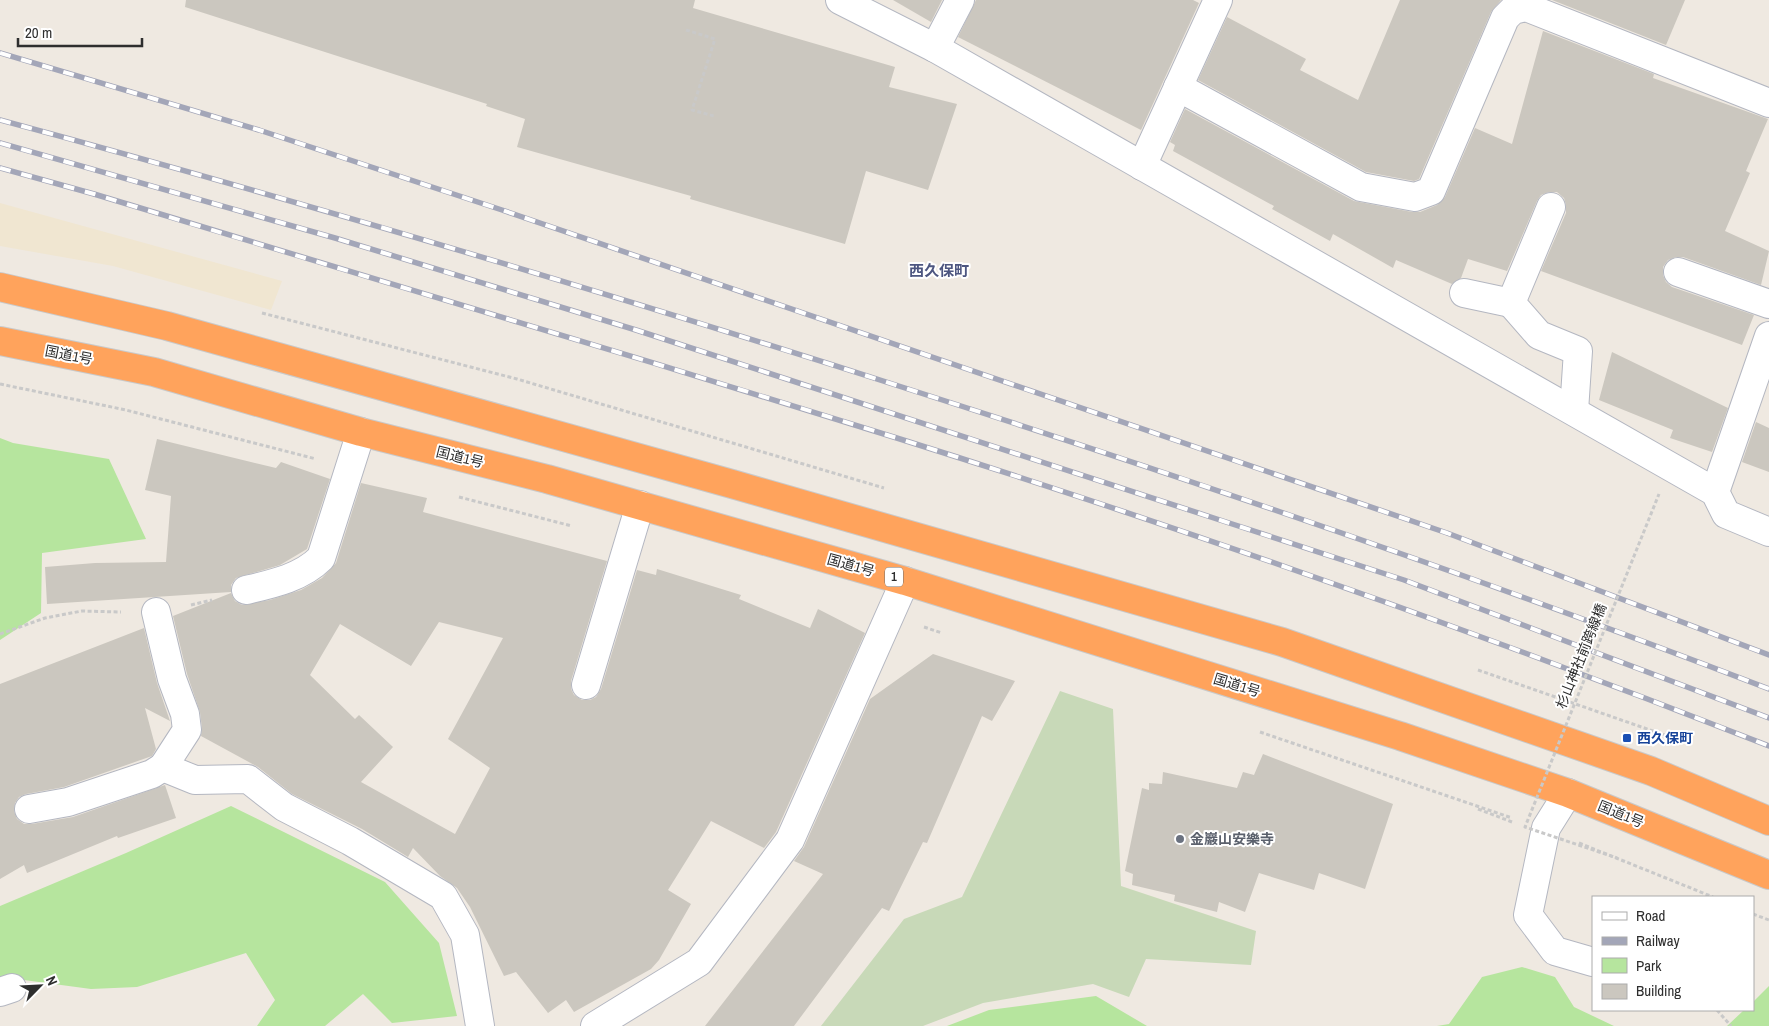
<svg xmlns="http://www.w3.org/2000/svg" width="1769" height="1026" font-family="'Archivo Narrow','Noto Sans JP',sans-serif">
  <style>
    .education { fill: #f0e6d1 }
    .green { fill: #b6e59e }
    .cemetery { fill: #c8d9b8 }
    .building { fill: #cbc7bf; fill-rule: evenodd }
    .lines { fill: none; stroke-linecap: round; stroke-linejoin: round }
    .minor-casing { stroke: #b4b7c1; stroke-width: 30 }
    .highway-casing { stroke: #c9c9c9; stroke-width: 30 }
    .path { stroke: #c9c9c9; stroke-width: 3; stroke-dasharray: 4 2.5; stroke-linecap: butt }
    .minor { stroke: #fff; stroke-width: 28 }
    .highway { stroke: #ffa35c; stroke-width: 28 }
    .rail-casing { stroke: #a3a6b8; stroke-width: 5.5 }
    .rail { stroke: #fff; stroke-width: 4; stroke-dasharray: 11; stroke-linecap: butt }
    .path-bridge { stroke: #c9c9c9; stroke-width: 3; stroke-dasharray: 4 2.5; stroke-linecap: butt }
    .transit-dot { fill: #1a4fb4; stroke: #fff; stroke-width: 2 }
    .worship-dot { fill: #6b7280; stroke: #fff; stroke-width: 2 }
    .labels { text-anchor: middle; stroke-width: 4; stroke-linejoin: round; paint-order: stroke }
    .shield { fill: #fff; stroke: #6d6d6d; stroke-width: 1 }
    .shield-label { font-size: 12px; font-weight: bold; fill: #2e2e2e }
    .street-label { font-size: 14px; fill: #2e2e2e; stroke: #fff }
    .transit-label { font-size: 14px; font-weight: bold; fill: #164399; stroke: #fff; text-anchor: start }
    .worship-label { font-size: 14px; font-weight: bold; fill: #5b616d; stroke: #fff; text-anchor: start }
    .neighbourhood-label { font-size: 15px; font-weight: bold; fill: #4d5680; stroke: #fff }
  </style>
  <rect width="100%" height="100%" fill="#efe9e1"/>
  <path class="education" d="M 0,203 L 282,281 L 271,310 L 113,266 L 0,246 Z"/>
  <g class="green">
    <path d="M 0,438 L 13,443 L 109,459 L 146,539 L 42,553 L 41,613 L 0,640 Z"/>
    <path d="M 231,806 L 385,882 L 439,943 L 457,1016 L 392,1023 L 363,994 L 325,1026 L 257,1026 L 275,1000 L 246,953 L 137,987 L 91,989 L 9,978 L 0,981 L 0,906 L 126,853 Z"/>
    <path d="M 1522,967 L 1555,977 L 1574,1007 L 1614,1026 L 1437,1026 L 1449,1024 L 1482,977 Z"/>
    <path d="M 1769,986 L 1769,1026 L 1727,1026 L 1744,1010 L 1753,1010 L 1753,1002 Z"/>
    <path d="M 1096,996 L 1147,1026 L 947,1026 L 989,1010 Z"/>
  </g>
  <path class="cemetery" d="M 1060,691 L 1113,709 L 1121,886 L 1256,931 L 1251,965 L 1146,959 L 1129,997 L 1093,984 L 983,1003 L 923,1026 L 821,1026 L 904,919 L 962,897 Z"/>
  <g class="building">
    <path d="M 186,0 L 695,0 L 693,8 L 895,67 L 889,87 L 957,104 L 928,190 L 866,171 L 845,244 L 690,199 L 691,196 L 517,147 L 525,119 L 486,106 L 487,104 L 185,7 Z"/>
    <path d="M 893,0 L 942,0 L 931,22 Z"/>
    <path d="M 976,0 L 1193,0 L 1199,3 L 1141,130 L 958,37 Z"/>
    <path d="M 1400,0 L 1501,0 L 1491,12 L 1419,179 L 1414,181 L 1366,172 L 1198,80 L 1227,17 L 1306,59 L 1300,70 L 1358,100 Z"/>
    <path d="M 1552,0 L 1685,0 L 1666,45 Z"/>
    <path d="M 1543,31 L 1654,74 L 1653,78 L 1768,119 L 1746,171 L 1750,173 L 1725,231 L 1769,251 L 1761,285 L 1683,257 L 1676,257 L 1668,260 L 1663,267 L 1663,275 L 1666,282 L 1672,287 L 1754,315 L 1742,345 L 1541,271 L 1566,213 L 1566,205 L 1564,198 L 1557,192 L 1549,192 L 1541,195 L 1537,201 L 1507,271 L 1468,259 L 1461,278 L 1452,284 L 1396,260 L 1393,268 L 1333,234 L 1330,241 L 1272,209 L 1274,206 L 1173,151 L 1175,145 L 1170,142 L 1185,109 L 1354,201 L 1412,212 L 1420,212 L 1437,205 L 1445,197 L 1475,128 L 1512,144 Z"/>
    <path d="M 1612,352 L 1728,408 L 1712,452 L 1670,438 L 1673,430 L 1599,400 Z"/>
    <path d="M 1756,422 L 1769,428 L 1769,472 L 1742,462 Z"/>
    <path d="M 157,439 L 276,468 L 281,462 L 330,479 L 307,549 L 280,565 L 236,578 L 231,585 L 231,592 L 47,604 L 45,567 L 95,563 L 166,562 L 171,496 L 145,490 Z"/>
    <path d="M 361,483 L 427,498 L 423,512 L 607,561 L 571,681 L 571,689 L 574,695 L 582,700 L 590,700 L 596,697 L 601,689 L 637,570 L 656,575 L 657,569 L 741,595 L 739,599 L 810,628 L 818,609 L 865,633 L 776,832 L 764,848 L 711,821 L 668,890 L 691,904 L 659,960 L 651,969 L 574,1012 L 566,1000 L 548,1013 L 516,972 L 504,976 L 470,907 L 457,888 L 440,876 L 413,848 L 408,857 L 362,829 L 292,794 L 258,767 L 201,736 L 202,728 L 200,712 L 187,674 L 173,616 L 231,593 L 235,601 L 242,605 L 270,600 L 301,590 L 322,578 L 336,563 ZM 439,622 L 503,638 L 448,739 L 490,768 L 455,834 L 361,782 L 393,747 L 359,715 L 355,719 L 310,675 L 340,624 L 411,666 Z"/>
    <path d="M 144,628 L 157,683 L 170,721 L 145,708 L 156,749 L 152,756 L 64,787 L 26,794 L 19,797 L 15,803 L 14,811 L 17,819 L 24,824 L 32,824 L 73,817 L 165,785 L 176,818 L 118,838 L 117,836 L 27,873 L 24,865 L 0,879 L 0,684 Z"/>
    <path d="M 933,654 L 1015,681 L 992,721 L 982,716 L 927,843 L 923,842 L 889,911 L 882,908 L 794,1026 L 705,1026 L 823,874 L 794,861 L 804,847 L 870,699 Z"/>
    <path d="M 1263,754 L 1393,804 L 1365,889 L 1319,873 L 1314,890 L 1259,873 L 1245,912 L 1219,902 L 1217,912 L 1174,901 L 1175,895 L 1132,885 L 1133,874 L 1125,871 L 1142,788 L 1149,790 L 1149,783 L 1162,784 L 1163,772 L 1237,788 L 1243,772 L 1254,775 Z"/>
  </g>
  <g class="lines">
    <g class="minor-casing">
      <g id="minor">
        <path d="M 840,0 L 935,48 L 1715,492 L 1726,514 L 1769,532"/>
        <path d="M 935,48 L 960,0"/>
        <path d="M 1178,87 L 1361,187 L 1415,197 L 1431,191 L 1505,18 L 1513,10 L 1526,7 L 1769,103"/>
        <path d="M 1142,166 L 1218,0"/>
        <path d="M 1551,207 L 1511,303 L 1539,335 L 1578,351 L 1574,411"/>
        <path d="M 1678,272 L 1769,304"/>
        <path d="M 1464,293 L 1511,303"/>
        <path d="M 1715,492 L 1769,336"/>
        <path d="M 246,590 C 272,584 301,578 321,558 L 361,432"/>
        <path d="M 586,685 L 640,505"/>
        <path d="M 163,767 L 195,780 L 248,779 L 284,807 L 350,841 L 443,896 L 465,935 L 480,1026"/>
        <path d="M 1568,793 L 1546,828 L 1528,915 L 1555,951 L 1593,962"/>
        <path d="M 29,809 L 68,802 L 152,774 L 163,767 L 187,730 L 185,714 L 172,679 L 156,612"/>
        <path d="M 0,992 L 12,988"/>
        <path d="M 595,1026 L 699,962 L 790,840 L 905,581"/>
      </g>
    </g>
    <g class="highway-casing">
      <g id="highway">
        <path d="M 0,287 L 167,326 L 732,484 L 1282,642 L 1651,771 L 1769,821"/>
        <path d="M 0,341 L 154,372 L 361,432 L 547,479 L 905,581 L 1400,736 L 1568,793 L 1769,875"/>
      </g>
    </g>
    <g class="path">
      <path d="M 686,30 L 715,39 L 692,110 L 714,116"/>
      <path d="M 262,313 L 517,379 L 884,488"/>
      <path d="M 0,384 L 126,410 L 316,459"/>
      <path d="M 459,497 L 572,526"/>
      <path d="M 191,605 L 212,600"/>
      <path d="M 924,627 L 942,633"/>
      <path d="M 0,634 L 45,618 L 82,611 L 121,612"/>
      <path d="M 1478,670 L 1673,738"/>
      <path d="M 1260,732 L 1512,818"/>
      <path d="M 1478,809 L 1512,822"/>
      <path d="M 1579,843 L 1713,897"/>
      <path d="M 1753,914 L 1769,920"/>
      <path d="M 1717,1010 L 1731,1026"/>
    </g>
    <use href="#minor" class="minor"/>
    <use href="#highway" class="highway"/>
    <g class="rail-casing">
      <g id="rail">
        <path d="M 0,53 L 259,130 L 502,210 L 1447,533 L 1769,655"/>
        <path d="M 0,120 C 304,202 605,292 905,388 C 1196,481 1484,579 1769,689"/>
        <path d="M 0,143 L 335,238 L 636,330 L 1223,521 L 1404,580 L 1769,718"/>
        <path d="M 0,168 L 94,194 C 362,276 632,355 900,439 C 1193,531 1483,634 1769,746"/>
      </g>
    </g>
    <use href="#rail" class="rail"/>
    <path class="path-bridge" d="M 1615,857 L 1617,858 L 1525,827 L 1659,494"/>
  </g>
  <rect class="transit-dot" x="1622" y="733" width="10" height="10" rx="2.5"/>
  <circle class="worship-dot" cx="1180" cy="839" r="5"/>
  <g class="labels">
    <rect class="shield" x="885" y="567.5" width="18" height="19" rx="4"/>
    <g class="shield-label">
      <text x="894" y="581">1</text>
    </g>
    <g class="street-label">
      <text transform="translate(69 355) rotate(11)" y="5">国道1号</text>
      <text transform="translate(460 457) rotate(14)" y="5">国道1号</text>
      <text transform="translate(851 565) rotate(16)" y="5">国道1号</text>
      <text transform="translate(1581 656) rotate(-68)" y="5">杉山神社前跨線橋</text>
      <text transform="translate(1237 685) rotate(17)" y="5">国道1号</text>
      <text transform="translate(1621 814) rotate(22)" y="5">国道1号</text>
    </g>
    <g class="transit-label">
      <text x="1637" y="743">西久保町</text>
    </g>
    <g class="worship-label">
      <text x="1190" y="844">金巖山安樂寺</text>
    </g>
    <g class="neighbourhood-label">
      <text x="939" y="276">西久保町</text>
    </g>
  </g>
  <rect x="1592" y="896" width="162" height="115" fill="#ffffff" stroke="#ababab"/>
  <rect x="1602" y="912" width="25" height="8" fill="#ffffff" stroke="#ababab"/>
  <text x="1636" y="921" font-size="15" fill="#2e2e2e">Road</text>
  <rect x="1602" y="937" width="25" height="8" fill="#a3a6b8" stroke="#ababab"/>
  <text x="1636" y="946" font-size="15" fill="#2e2e2e">Railway</text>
  <rect x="1602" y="958" width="25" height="15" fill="#b6e59e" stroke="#ababab"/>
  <text x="1636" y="971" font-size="15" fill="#2e2e2e">Park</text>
  <rect x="1602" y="984" width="25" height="15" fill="#cbc7bf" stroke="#ababab"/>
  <text x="1636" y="996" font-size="15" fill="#2e2e2e">Building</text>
  <g transform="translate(40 986) rotate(66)" stroke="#ffffff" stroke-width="4" paint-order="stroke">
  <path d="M0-4L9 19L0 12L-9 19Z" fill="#2e2e2e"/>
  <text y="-8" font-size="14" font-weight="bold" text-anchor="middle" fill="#2e2e2e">N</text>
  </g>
  <path d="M18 38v8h124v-8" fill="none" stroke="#2e2e2e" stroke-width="2.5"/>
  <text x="25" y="38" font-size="15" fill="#2e2e2e" stroke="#ffffff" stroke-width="4" paint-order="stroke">20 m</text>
</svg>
